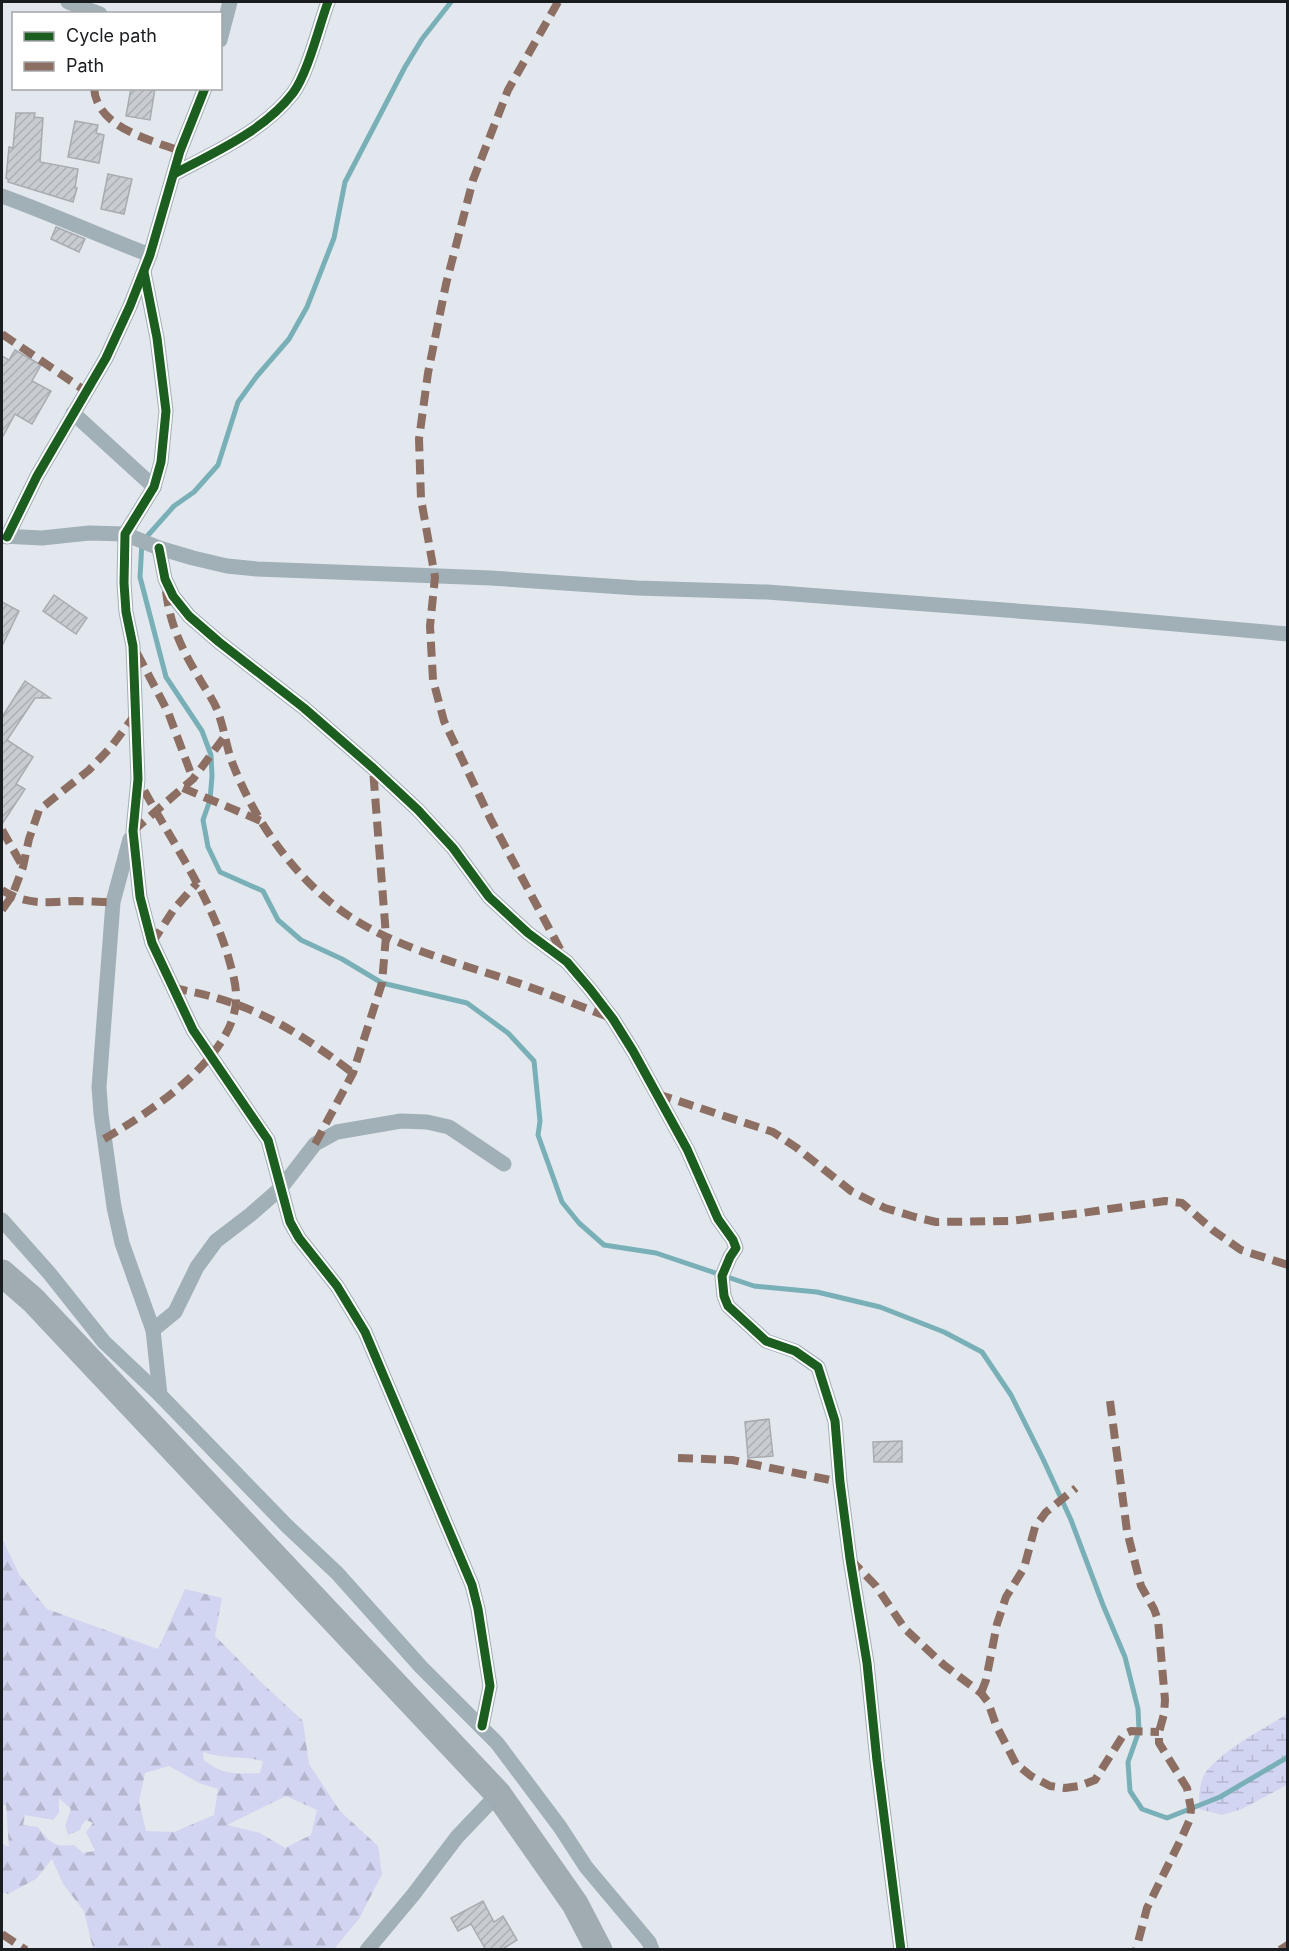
<svg xmlns="http://www.w3.org/2000/svg" width="1289" height="1951" font-family="Inter,sans-serif">
  <style>
    .forest { fill: url(#forest-firs); fill-rule: evenodd }
    .wetland { fill: url(#wetland-marsh) }
    .lines { fill: none; stroke-linecap: round; stroke-linejoin: round }
    .stream { stroke: #79b0b7; stroke-width: 5 }
    .building { fill: url(#building-hatch); stroke: #a8acb0; stroke-width: 1.5 }
    .street { stroke: #a1afb6; stroke-width: 15 }
    .highway { stroke: #a1acb2; stroke-width: 27 }
    .quiet { stroke: #8d6e63; stroke-width: 8; stroke-dasharray: 15 8; stroke-linecap: butt }
    .cycleway-casing { stroke: #fff; stroke-width: 13 }
    .cycleway { stroke: #1b5e20; stroke-width: 9 }
  </style>
  <defs>
    <pattern id="forest-firs" width="22" height="20" patternUnits="userSpaceOnUse" patternTransform="scale(1.5)"><rect width="22" height="20" fill="#d2d5f1"/><path d="M5 1l3.5 6h-7zM16 11l3.5 6h-7z" fill="#b4b6ce"/></pattern>
    <pattern id="wetland-marsh" width="20" height="14" patternUnits="userSpaceOnUse" patternTransform="scale(1.5)"><rect width="20" height="14" fill="#d2d5f1"/><path d="M1 5h8M5 5V1M11 12h8M15 12V8" fill="none" stroke="#b4b6ce"/></pattern>
    <pattern id="building-hatch" width="6" height="6" patternUnits="userSpaceOnUse" patternTransform="scale(1.5)"><rect width="6" height="6" fill="#c9ccd1"/><path d="M-1 1l2-2M0 6l6-6M5 7l2-2" fill="none" stroke="#acafb3"/></pattern>
  </defs>
  <rect width="100%" height="100%" fill="#e2e8ee"/>
  <path class="forest" d="M 2,1538 L 20,1576 L 47,1609 L 158,1649 L 185,1589 L 222,1598 L 215,1636 L 262,1683 L 303,1721 L 309,1764 L 340,1811 L 378,1846 L 382,1874 L 359,1919 L 334,1949 L 93,1949 L 84,1911 L 63,1884 L 52,1859 L 36,1879 L 8,1894 L 2,1892 L 2,1844 L 9,1847 L 6,1805 L 2,1805 ZM 203,1752 C 222,1759 244,1756 263,1761 L 260,1773 C 238,1774 221,1775 204,1760 ZM 169,1766 L 199,1783 L 218,1789 L 214,1815 L 174,1832 L 146,1831 L 139,1802 L 145,1773 ZM 286,1796 L 317,1810 L 311,1835 L 285,1848 L 260,1833 L 227,1825 ZM 59,1798 L 71,1809 L 65,1826 L 68,1835 L 80,1830 L 82,1825 L 86,1820 L 93,1823 L 86,1832 L 95,1851 L 83,1853 L 74,1845 C 53,1847 50,1843 38,1827 L 23,1825 L 25,1815 L 53,1820 L 59,1813 Z"/>
  <path class="wetland" d="M 1287,1714 L 1287,1785 L 1242,1809 L 1222,1815 L 1199,1809 C 1199,1798 1199,1781 1206,1772 C 1226,1747 1261,1731 1287,1714 Z"/>
  <g class="lines">
    <path class="stream" d="M 451,2 L 422,39 L 405,67 L 345,182 L 334,238 L 307,307 L 289,339 L 257,376 L 238,402 L 218,465 L 194,492 L 174,506 L 142,542 L 140,577 L 166,677 L 202,731 L 211,755 L 212,776 L 210,800 L 203,820 L 208,847 L 220,872 L 263,891 L 278,920 L 301,940 L 342,959 L 382,983 L 467,1003 L 508,1033 L 534,1061 L 540,1121 L 538,1135 L 562,1202 L 579,1223 L 604,1245 L 656,1253 L 754,1286 L 817,1292 L 880,1307 L 944,1332 L 982,1352 L 1011,1395 L 1043,1459 L 1071,1520 L 1103,1605 L 1125,1657 L 1138,1709 L 1139,1731 L 1128,1762 L 1130,1791 L 1142,1809 L 1167,1818 L 1220,1797 L 1288,1757"/>
  </g>
  <g class="building">
    <path d="M 131,88 L 155,88 L 150,120 L 126,116 Z"/>
    <path d="M 16,113 L 35,113 L 34,117 L 43,118 L 40,162 L 78,169 L 75,188 L 77,188 L 73,202 L 8,182 L 8,179 L 6,178 L 9,147 L 13,148 Z"/>
    <path d="M 75,121 L 98,125 L 96,133 L 104,135 L 99,163 L 68,157 Z"/>
    <path d="M 108,174 L 132,179 L 124,214 L 101,209 Z"/>
    <path d="M 56,227 L 85,239 L 79,252 L 51,239 Z"/>
    <path d="M 15,350 L 41,365 L 32,381 L 51,391 L 32,424 L 15,414 L 2,438 L 2,356 L 9,360 Z"/>
    <path d="M 54,595 L 87,618 L 76,634 L 43,611 Z"/>
    <path d="M 2,602 L 19,611 L 2,646 Z"/>
    <path d="M 25,681 L 50,698 L 35,698 L 7,740 L 33,757 L 16,784 L 25,789 L 2,824 L 2,717 Z"/>
    <path d="M 769,1419 L 773,1456 L 748,1458 L 745,1422 Z"/>
    <path d="M 902,1441 L 902,1462 L 874,1462 L 873,1442 Z"/>
    <path d="M 483,1901 L 494,1922 L 503,1916 L 517,1940 L 501,1950 L 486,1950 L 471,1924 L 458,1931 L 451,1918 Z"/>
  </g>
  <g class="lines">
    <g class="street">
      <path d="M 68,2 L 100,14"/>
      <path d="M 220,40 L 230,2"/>
      <path d="M 174,174 C 215,152 264,131 293,93 C 308,73 319,26 328,2"/>
      <path d="M 2,196 C 52,214 100,236 150,255"/>
      <path d="M 144,272 L 157,338 L 166,411 L 161,462 L 154,487 L 125,534 L 124,583 L 126,612 L 133,646 L 138,779 L 133,831 L 140,897 L 152,943 L 193,1030 L 268,1140 L 290,1222 L 299,1238 L 337,1286 L 365,1332 L 472,1585 L 478,1609 L 490,1686 L 482,1726"/>
      <path d="M 73,413 L 154,487"/>
      <path d="M 2,536 L 42,538 L 89,533 L 125,534 L 159,548 L 193,558 L 227,566 L 257,569 L 491,578 L 637,588 L 767,592 L 1083,616 L 1288,634"/>
      <path d="M 7,537 L 37,476 L 106,358 L 130,306 L 150,255 L 180,151 L 205,88"/>
      <path d="M 159,548 L 165,579 L 173,596 L 189,616 L 219,642 L 304,708 L 373,768 L 418,810 L 453,848 L 489,897 L 528,933 L 567,962 L 590,989 L 613,1019 L 633,1051 L 687,1149 L 718,1219 L 733,1240 L 736,1248 L 730,1257 L 722,1276 L 724,1296 L 728,1306 L 766,1341 L 795,1351 L 818,1367 L 835,1421 L 840,1482 L 850,1559 L 867,1663 L 877,1761 L 901,1950"/>
      <path d="M 130,839 L 113,902 L 99,1087 L 101,1114 L 114,1207 L 122,1243 L 153,1330 L 160,1395"/>
      <path d="M 2,1220 L 50,1274 L 104,1342 L 158,1393 L 287,1526 L 337,1573 L 421,1667 L 497,1743 L 560,1827 L 586,1867 L 649,1942 L 652,1950"/>
      <path d="M 153,1330 L 175,1312 L 197,1267 L 216,1241 L 250,1215 L 281,1188 L 315,1144 L 337,1132 L 401,1121 L 427,1122 L 449,1127 L 504,1164"/>
      <path d="M 367,1950 L 413,1895 L 457,1837 L 498,1794"/>
    </g>
    <path class="highway" d="M 2,1273 L 33,1300 L 498,1794 L 575,1904 L 599,1950"/>
    <g class="quiet">
      <path d="M 558,2 L 508,90 L 473,180 L 446,284 L 428,373 L 419,439 L 421,499 L 435,577 L 430,626 L 433,680 L 444,721 L 491,820 L 565,958"/>
      <path d="M 94,88 C 97,128 149,139 180,151"/>
      <path d="M 2,334 L 87,392"/>
      <path d="M 166,591 C 170,627 184,653 202,683 C 208,693 216,704 219,715 C 225,732 227,751 234,767 C 257,825 297,881 349,916 C 397,948 455,962 509,980 C 543,991 577,1005 611,1018"/>
      <path d="M 137,653 L 168,712 L 193,779"/>
      <path d="M 183,788 L 261,821"/>
      <path d="M 2,830 L 23,867"/>
      <path d="M 133,831 L 193,779 L 225,736"/>
      <path d="M 2,890 C 27,906 47,902 75,901 C 87,901 100,902 113,902"/>
      <path d="M 2,910 L 12,896 L 23,867 L 29,839 L 39,810 L 89,770 L 111,747 L 135,715"/>
      <path d="M 152,943 L 174,909 L 197,883"/>
      <path d="M 172,988 C 249,1001 292,1027 353,1073"/>
      <path d="M 657,1094 L 773,1132 L 797,1148 L 851,1191 L 885,1208 L 915,1217 L 936,1222 L 1009,1221 L 1082,1213 L 1165,1201 L 1182,1203 L 1214,1231 L 1241,1250 L 1288,1265"/>
      <path d="M 104,1139 C 149,1113 233,1058 236,1001 C 237,985 232,971 228,956 C 209,893 170,839 139,781"/>
      <path d="M 315,1144 L 353,1073 L 382,983 L 386,936 L 373,769"/>
      <path d="M 1110,1401 L 1127,1531 L 1141,1586 L 1154,1609 L 1158,1620 L 1165,1700 L 1164,1714 L 1159,1732 L 1159,1743 L 1187,1788 L 1191,1809 L 1190,1819 L 1182,1837 L 1147,1908 L 1136,1950"/>
      <path d="M 678,1458 L 732,1460 L 840,1482"/>
      <path d="M 850,1559 L 876,1586 L 905,1629 L 944,1665 L 981,1693 L 988,1702 L 996,1725 L 1016,1764 L 1031,1776 L 1050,1786 L 1065,1788 L 1079,1786 L 1095,1780 L 1124,1734 L 1131,1731 L 1159,1732"/>
      <path d="M 981,1693 L 986,1680 L 997,1624 L 1006,1597 L 1024,1568 L 1035,1527 L 1046,1512 L 1076,1488"/>
      <path d="M 2,1934 L 26,1950"/>
      <path d="M 1280,1950 L 1288,1945"/>
    </g>
    <g class="cycleway-casing">
      <g id="cycleway">
        <path d="M 174,174 C 215,152 264,131 293,93 C 308,73 319,26 328,2"/>
        <path d="M 144,272 L 157,338 L 166,411 L 161,462 L 154,487 L 125,534 L 124,583 L 126,612 L 133,646 L 138,779 L 133,831 L 140,897 L 152,943 L 193,1030 L 268,1140 L 290,1222 L 299,1238 L 337,1286 L 365,1332 L 472,1585 L 478,1609 L 490,1686 L 482,1726"/>
        <path d="M 7,537 L 37,476 L 106,358 L 130,306 L 150,255 L 180,151 L 205,88"/>
        <path d="M 159,548 L 165,579 L 173,596 L 189,616 L 219,642 L 304,708 L 373,768 L 418,810 L 453,848 L 489,897 L 528,933 L 567,962 L 590,989 L 613,1019 L 633,1051 L 687,1149 L 718,1219 L 733,1240 L 736,1248 L 730,1257 L 722,1276 L 724,1296 L 728,1306 L 766,1341 L 795,1351 L 818,1367 L 835,1421 L 840,1482 L 850,1559 L 867,1663 L 877,1761 L 901,1950"/>
      </g>
    </g>
    <use href="#cycleway" class="cycleway"/>
  </g>
  <rect width="1289" height="1951" fill="none" stroke="#191d20" stroke-width="6"/>
  <rect x="12" y="12" width="210" height="78" fill="#ffffff" stroke="#a3a5a6" stroke-width="1.5"/>
  <rect x="24" y="32" width="30" height="9" fill="#1b5e20" stroke="#a3a5a6" stroke-width="1.5"/>
  <text x="66" y="42" font-size="18" fill="#191d20">Cycle path</text>
  <rect x="24" y="62" width="30" height="9" fill="#8d6e63" stroke="#a3a5a6" stroke-width="1.5"/>
  <text x="66" y="72" font-size="18" fill="#191d20">Path</text>
</svg>
